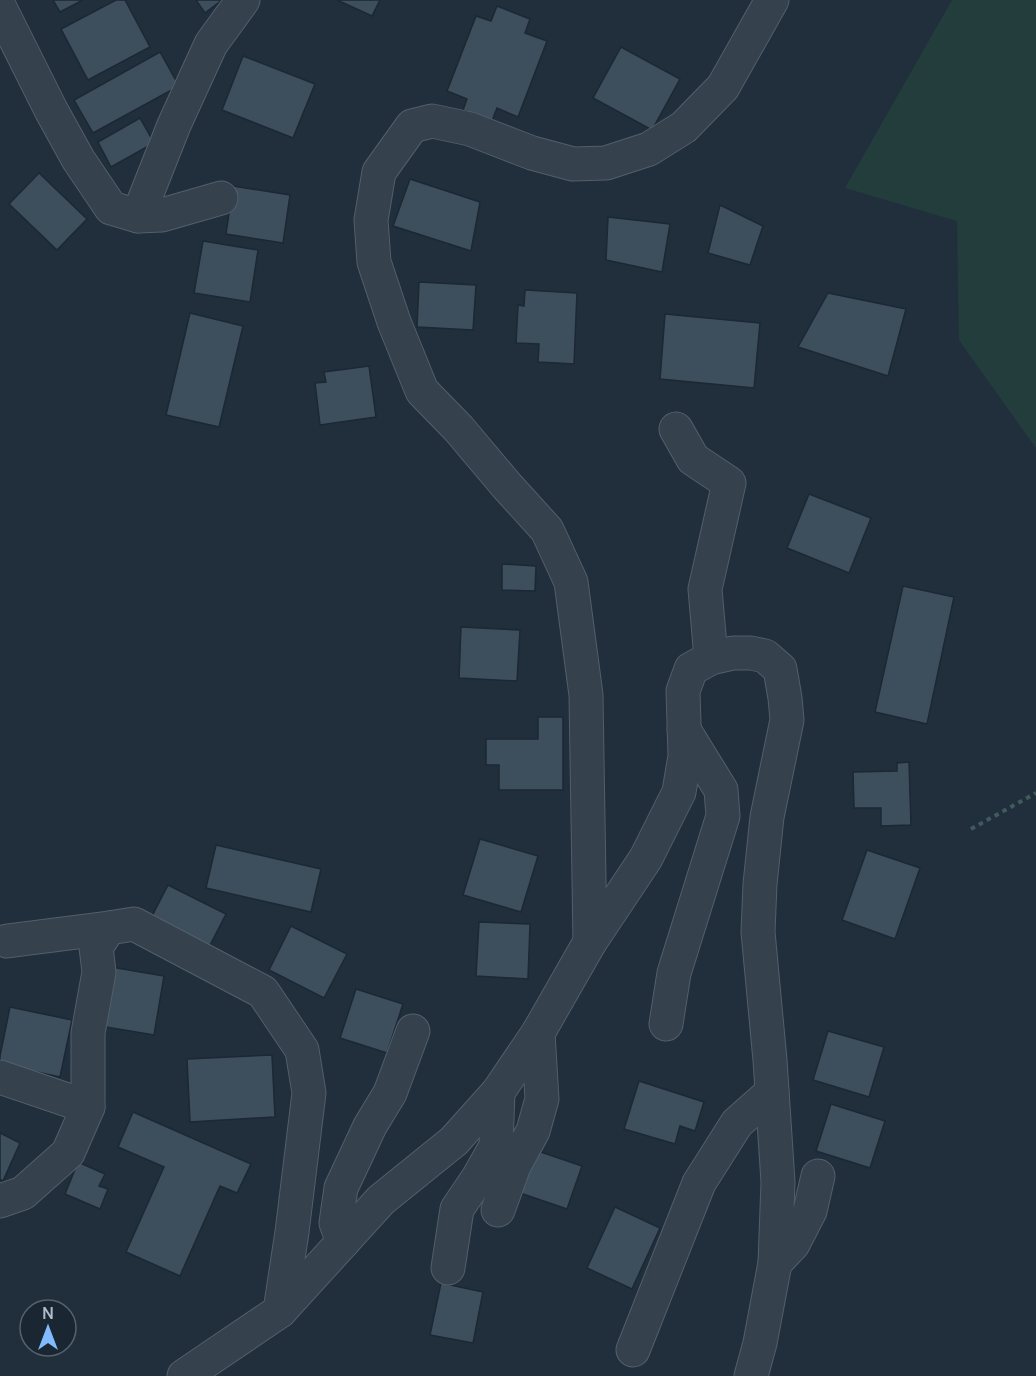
<svg xmlns="http://www.w3.org/2000/svg" width="1036" height="1376" font-family="Manrope,sans-serif">
  <style>
    .green { fill: #233d3d }
    .building { fill: #3d4e5c; stroke: #1c2833; stroke-width: 1.5 }
    .lines { fill: none; stroke-linecap: round; stroke-linejoin: round }
    .minor-casing { stroke: #535f6a; stroke-width: 35 }
    .path { stroke: #415a5b; stroke-width: 4; stroke-dasharray: 4.5 4.5; stroke-linecap: butt }
    .minor { stroke: #35414d; stroke-width: 33 }
  </style>
  <rect width="100%" height="100%" fill="#212f3c"/>
  <path class="green" d="M 952,0 L 1036,0 L 1036,448 L 959,340 L 957,221 L 845,188 Z"/>
  <g class="building">
    <path d="M 53,0 L 83,0 L 60,12 Z"/>
    <path d="M 116,0 L 125,0 L 150,47 L 88,80 L 61,29 Z"/>
    <path d="M 196,0 L 222,0 L 205,13 Z"/>
    <path d="M 337,0 L 380,0 L 372,16 Z"/>
    <path d="M 497,6 L 530,19 L 525,33 L 547,41 L 518,117 L 497,108 L 492,121 L 463,110 L 467,99 L 447,91 L 476,16 L 491,21 Z"/>
    <path d="M 621,47 L 680,79 L 652,130 L 593,98 Z"/>
    <path d="M 160,52 L 179,86 L 93,133 L 74,100 Z"/>
    <path d="M 243,56 L 315,84 L 293,138 L 222,110 Z"/>
    <path d="M 140,118 L 154,143 L 111,167 L 98,142 Z"/>
    <path d="M 39,173 L 87,219 L 57,250 L 9,204 Z"/>
    <path d="M 410,179 L 480,202 L 471,251 L 393,226 Z"/>
    <path d="M 233,186 L 290,195 L 283,243 L 226,234 Z"/>
    <path d="M 720,205 L 763,226 L 750,265 L 708,253 Z"/>
    <path d="M 608,217 L 670,224 L 662,272 L 606,260 Z"/>
    <path d="M 203,241 L 258,250 L 250,302 L 194,293 Z"/>
    <path d="M 419,282 L 476,285 L 473,330 L 417,327 Z"/>
    <path d="M 525,290 L 577,293 L 574,364 L 538,362 L 539,344 L 516,343 L 518,305 L 524,306 Z"/>
    <path d="M 828,293 L 906,309 L 888,376 L 798,347 Z"/>
    <path d="M 190,313 L 243,326 L 219,427 L 166,415 Z"/>
    <path d="M 665,314 L 760,323 L 754,388 L 660,379 Z"/>
    <path d="M 369,366 L 376,417 L 320,425 L 315,383 L 326,382 L 324,372 Z"/>
    <path d="M 809,494 L 871,518 L 849,573 L 787,548 Z"/>
    <path d="M 502,564 L 536,566 L 535,591 L 502,590 Z"/>
    <path d="M 903,586 L 954,597 L 927,724 L 875,712 Z"/>
    <path d="M 461,627 L 520,630 L 517,681 L 459,678 Z"/>
    <path d="M 538,717 L 563,717 L 563,790 L 499,790 L 499,765 L 486,765 L 486,739 L 538,739 Z"/>
    <path d="M 909,762 L 911,825 L 881,826 L 881,808 L 854,808 L 853,772 L 897,771 L 897,763 Z"/>
    <path d="M 480,839 L 538,856 L 521,912 L 463,895 Z"/>
    <path d="M 216,845 L 321,869 L 311,912 L 206,888 Z"/>
    <path d="M 867,850 L 920,868 L 895,939 L 842,920 Z"/>
    <path d="M 168,885 L 226,914 L 205,955 L 147,926 Z"/>
    <path d="M 479,922 L 530,924 L 528,979 L 476,976 Z"/>
    <path d="M 291,926 L 347,954 L 324,998 L 269,970 Z"/>
    <path d="M 111,967 L 164,976 L 154,1035 L 100,1026 Z"/>
    <path d="M 356,989 L 403,1004 L 387,1053 L 340,1038 Z"/>
    <path d="M 10,1007 L 72,1020 L 60,1077 L 0,1064 L 0,1056 Z"/>
    <path d="M 828,1031 L 884,1047 L 869,1097 L 813,1080 Z"/>
    <path d="M 272,1055 L 275,1117 L 190,1122 L 187,1059 Z"/>
    <path d="M 639,1081 L 704,1102 L 695,1131 L 680,1126 L 675,1144 L 624,1129 Z"/>
    <path d="M 831,1104 L 885,1121 L 870,1168 L 816,1151 Z"/>
    <path d="M 133,1112 L 251,1164 L 237,1193 L 220,1186 L 180,1276 L 126,1252 L 164,1167 L 118,1147 Z"/>
    <path d="M 0,1133 L 20,1143 L 3,1181 L 0,1179 Z"/>
    <path d="M 535,1150 L 582,1166 L 567,1209 L 520,1193 Z"/>
    <path d="M 78,1162 L 105,1174 L 99,1186 L 108,1189 L 100,1209 L 65,1194 Z"/>
    <path d="M 615,1207 L 660,1228 L 632,1289 L 587,1268 Z"/>
    <path d="M 441,1283 L 483,1292 L 473,1343 L 430,1335 Z"/>
  </g>
  <g class="lines">
    <g class="minor-casing">
      <g id="minor">
        <path d="M 0,8 L 51,110 L 78,159 L 111,208 L 138,216 L 162,215 L 221,198"/>
        <path d="M 138,216 L 174,125 L 211,44 L 243,0"/>
        <path d="M 676,429 L 693,459 L 729,483 L 705,589 L 711,658"/>
        <path d="M 7,941 L 109,928"/>
        <path d="M 590,942 L 586,695 L 571,582 L 547,530 L 507,486 L 459,429 L 422,391 L 394,322 L 374,262 L 371,220 L 379,172 L 412,126 L 432,121 L 470,129 L 532,153 L 573,164 L 606,163 L 649,149 L 684,127 L 723,87 L 772,0"/>
        <path d="M 666,1024 L 674,973 L 723,816 L 721,790 L 684,730"/>
        <path d="M 0,1077 L 88,1107"/>
        <path d="M 0,1201 L 23,1193 L 68,1153 L 88,1107 L 88,1033 L 99,972 L 96,947 L 109,928 L 134,924 L 263,992 L 302,1050 L 309,1093 L 292,1232 L 280,1311"/>
        <path d="M 498,1210 L 514,1166 L 533,1131 L 542,1099 L 538,1033"/>
        <path d="M 343,1242 L 336,1223 L 341,1188 L 370,1126 L 390,1093 L 413,1031"/>
        <path d="M 775,1263 L 793,1244 L 810,1211 L 818,1176"/>
        <path d="M 448,1268 L 457,1209 L 478,1178 L 496,1146 L 498,1092"/>
        <path d="M 633,1350 L 699,1183 L 737,1123 L 772,1092"/>
        <path d="M 184,1376 L 280,1311 L 381,1200 L 454,1141 L 498,1092 L 538,1033 L 590,942 L 646,858 L 679,792 L 685,756 L 683,691 L 691,669 L 711,658 L 733,653 L 751,653 L 765,656 L 780,669 L 785,698 L 787,720 L 767,817 L 760,884 L 758,932 L 770,1060 L 778,1182 L 775,1263 L 760,1343 L 751,1376"/>
      </g>
    </g>
    <path class="path" d="M 971,829 L 1036,793"/>
    <use href="#minor" class="minor"/>
  </g>
  <g transform="translate(48 1328)"><circle r="28" fill="#1a2631" stroke="#56626d" stroke-width="1.5"/>
  <path d="M0-4.5L10 22L0 15L-10 22Z" fill="#81bbfd"/>
  <text y="-9" font-size="16" font-weight="bold" text-anchor="middle" fill="#b0bcc8">N</text>
  </g>
</svg>
